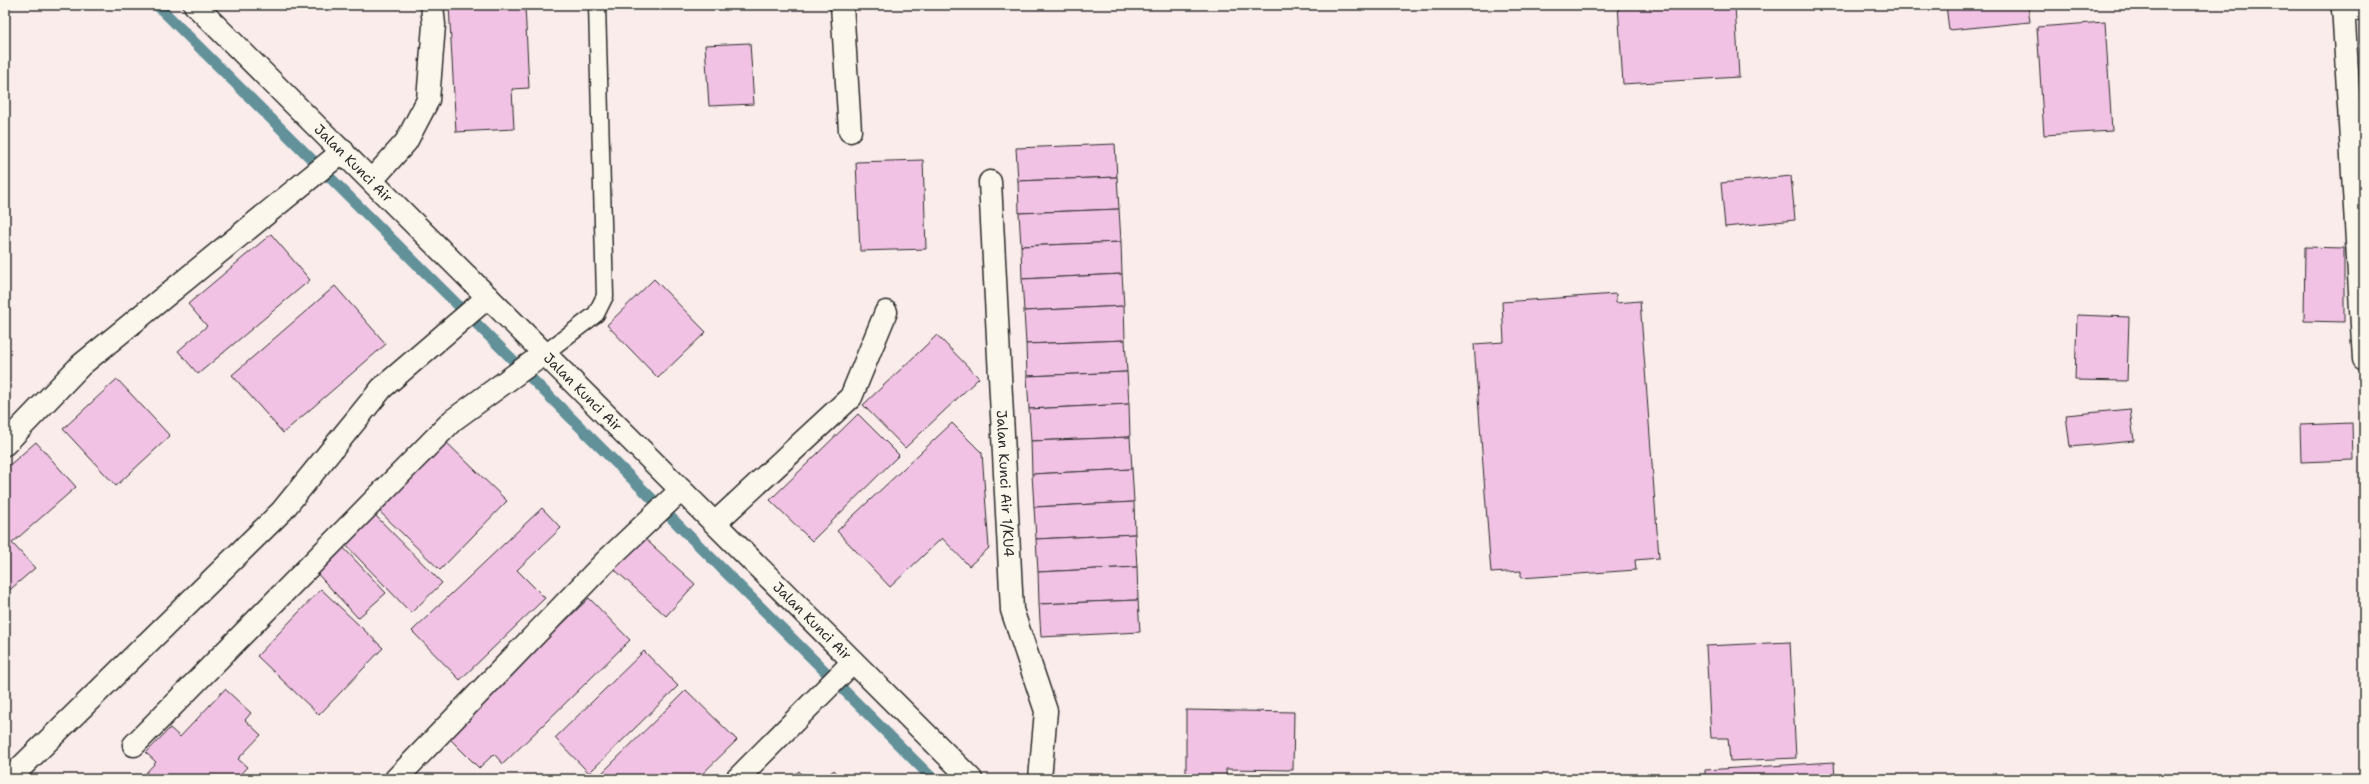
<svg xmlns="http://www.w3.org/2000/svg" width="2369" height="784" font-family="'Shantell Sans',sans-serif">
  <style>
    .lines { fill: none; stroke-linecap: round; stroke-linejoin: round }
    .stream { stroke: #62919a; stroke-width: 11 }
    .building { fill: #f1c2e4; stroke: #2b2b2b }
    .lane-casing { stroke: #2b2b2b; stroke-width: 19 }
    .street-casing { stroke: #2b2b2b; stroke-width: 25 }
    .secondary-casing { stroke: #2b2b2b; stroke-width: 25 }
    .lane { stroke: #fbf7ec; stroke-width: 16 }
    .street { stroke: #fbf7ec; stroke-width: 22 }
    .secondary { stroke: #fbf7ec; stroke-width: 22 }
    .labels { text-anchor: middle; stroke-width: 3.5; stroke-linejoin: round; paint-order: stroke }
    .street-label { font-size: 14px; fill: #2b2b2b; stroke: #fbf7ec }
  </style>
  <rect width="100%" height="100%" fill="#f9ecea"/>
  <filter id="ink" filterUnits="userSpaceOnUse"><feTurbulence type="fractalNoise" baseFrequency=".025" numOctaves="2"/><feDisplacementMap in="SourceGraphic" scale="8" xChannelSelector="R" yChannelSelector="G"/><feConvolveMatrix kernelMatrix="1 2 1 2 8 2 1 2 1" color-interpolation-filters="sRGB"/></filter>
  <g filter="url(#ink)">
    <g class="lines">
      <path class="stream" d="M 157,5 L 933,779"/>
    </g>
    <g class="building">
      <path d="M 350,5 L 387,5 L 350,9 Z"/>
      <path d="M 449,5 L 525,5 L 529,88 L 512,89 L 514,129 L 456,132 Z"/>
      <path d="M 1618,5 L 1735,5 L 1739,77 L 1623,84 Z"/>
      <path d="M 1946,5 L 2028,5 L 2030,22 L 1949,30 Z"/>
      <path d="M 2105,22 L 2112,131 L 2044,135 L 2037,27 Z"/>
      <path d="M 750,43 L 754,104 L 709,106 L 705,45 Z"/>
      <path d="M 1115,144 L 1117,177 L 1018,181 L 1016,148 Z"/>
      <path d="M 923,160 L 926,249 L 860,251 L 856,162 Z"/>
      <path d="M 1791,176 L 1795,220 L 1725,227 L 1721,183 Z"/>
      <path d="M 1117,177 L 1119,209 L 1019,213 L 1018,181 Z"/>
      <path d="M 1119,209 L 1121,242 L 1021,246 L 1019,213 Z"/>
      <path d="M 271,234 L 310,280 L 198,374 L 178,351 L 207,326 L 188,304 Z"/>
      <path d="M 1121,242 L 1122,274 L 1022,279 L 1021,246 Z"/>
      <path d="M 2305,247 L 2344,248 L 2344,322 L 2304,321 Z"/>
      <path d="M 1122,274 L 1124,306 L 1024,311 L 1022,279 Z"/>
      <path d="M 654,279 L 706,332 L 658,378 L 607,325 Z"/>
      <path d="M 335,286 L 386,344 L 283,433 L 232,375 Z"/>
      <path d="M 1616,294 L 1616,303 L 1640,301 L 1659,558 L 1635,560 L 1636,570 L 1521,578 L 1521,571 L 1491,573 L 1474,344 L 1504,342 L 1502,302 Z"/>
      <path d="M 1124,306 L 1125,340 L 1026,344 L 1024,311 Z"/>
      <path d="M 2077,315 L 2129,317 L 2127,381 L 2075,380 Z"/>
      <path d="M 937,335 L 979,378 L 905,448 L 863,405 Z"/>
      <path d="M 1125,340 L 1127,372 L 1027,376 L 1026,344 Z"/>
      <path d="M 1127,372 L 1129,404 L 1029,409 L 1027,376 Z"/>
      <path d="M 117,379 L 170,436 L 116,486 L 63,429 Z"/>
      <path d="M 1129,404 L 1130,437 L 1031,441 L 1029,409 Z"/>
      <path d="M 2130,409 L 2134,441 L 2070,447 L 2066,415 Z"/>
      <path d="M 858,414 L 899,455 L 812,541 L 770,500 Z"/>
      <path d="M 952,423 L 982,453 L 989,548 L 969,566 L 942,538 L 890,587 L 837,531 Z"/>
      <path d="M 2352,423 L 2353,460 L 2301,462 L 2300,425 Z"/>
      <path d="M 1130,437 L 1132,469 L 1032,474 L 1031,441 Z"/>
      <path d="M 442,438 L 507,501 L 440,570 L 375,507 Z"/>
      <path d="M 36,442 L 76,487 L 12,543 L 35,568 L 5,594 L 5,469 Z"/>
      <path d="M 1132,469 L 1134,502 L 1034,507 L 1032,474 Z"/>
      <path d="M 1134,502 L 1135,534 L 1036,539 L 1034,507 Z"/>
      <path d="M 542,508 L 561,528 L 517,570 L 545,598 L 460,680 L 412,631 Z"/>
      <path d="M 370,510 L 442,583 L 411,613 L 340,539 Z"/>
      <path d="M 1135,534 L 1137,567 L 1038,572 L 1036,539 Z"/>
      <path d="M 643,537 L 695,584 L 666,616 L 614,569 Z"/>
      <path d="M 340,544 L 386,593 L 358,618 L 313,569 Z"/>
      <path d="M 1137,567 L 1138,600 L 1039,604 L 1038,572 Z"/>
      <path d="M 321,589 L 383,648 L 319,715 L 257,656 Z"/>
      <path d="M 589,598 L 630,640 L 503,764 L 494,754 L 479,768 L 447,736 Z"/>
      <path d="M 1138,600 L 1140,632 L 1041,637 L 1039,604 Z"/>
      <path d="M 1790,642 L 1796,758 L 1730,761 L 1728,738 L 1711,738 L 1706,646 Z"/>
      <path d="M 644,651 L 678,686 L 589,773 L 555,738 Z"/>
      <path d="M 225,689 L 251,713 L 245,720 L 261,735 L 238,759 L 247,767 L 236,779 L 144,779 L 142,777 L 156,762 L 146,753 L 170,728 L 180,737 Z"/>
      <path d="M 686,690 L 737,740 L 697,779 L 596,779 Z"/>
      <path d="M 1186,710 L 1294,712 L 1293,770 L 1226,769 L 1226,779 L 1186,779 Z"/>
      <path d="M 1834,762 L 1835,779 L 1705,779 L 1705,770 Z"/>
      <path d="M 834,770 L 842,779 L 823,779 Z"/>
      <path d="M 799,771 L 806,779 L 790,779 Z"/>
    </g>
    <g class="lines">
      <g class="lane-casing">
        <path id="lane" d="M 545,353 L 596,314 L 605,296 L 597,5"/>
      </g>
      <g class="street-casing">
        <g id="street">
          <path d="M 842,5 L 850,131"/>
          <path d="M 2343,5 L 2364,359"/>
          <path d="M 2343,10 L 2364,8"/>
          <path d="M 372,180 L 406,142 L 428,100 L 434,25 L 432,5"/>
          <path id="s1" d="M 990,182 L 1012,610 L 1046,711 L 1040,779"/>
          <path d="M 5,444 L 81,365 L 343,151"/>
          <path d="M 715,523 L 851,397 L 886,312"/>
          <path d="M 134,745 L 453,420 L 545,353"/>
          <path d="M 9,779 L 282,511 L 382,388 L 488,297"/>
          <path d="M 396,779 L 607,560 L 681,490"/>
          <path d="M 737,779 L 853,662"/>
        </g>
      </g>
      <g class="secondary-casing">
        <g id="secondary">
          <path id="s2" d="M 195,5 L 971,779"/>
        </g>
      </g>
      <use href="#lane" class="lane"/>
      <use href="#street" class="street"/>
      <use href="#secondary" class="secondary"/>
    </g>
  </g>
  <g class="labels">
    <g class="street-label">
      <text dy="5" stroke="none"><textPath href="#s2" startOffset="224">Jalan Kunci Air</textPath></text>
      <text dy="5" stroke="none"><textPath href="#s2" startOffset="548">Jalan Kunci Air</textPath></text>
      <text dy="5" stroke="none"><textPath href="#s1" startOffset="302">Jalan Kunci Air 1/KU4</textPath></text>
      <text dy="5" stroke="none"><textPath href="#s2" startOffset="872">Jalan Kunci Air</textPath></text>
    </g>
  </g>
  <rect width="2369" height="784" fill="none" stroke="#fbf7ec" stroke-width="20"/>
  <rect x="10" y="10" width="2349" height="764" fill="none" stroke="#2b2b2b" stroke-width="1.5" filter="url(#ink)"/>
</svg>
